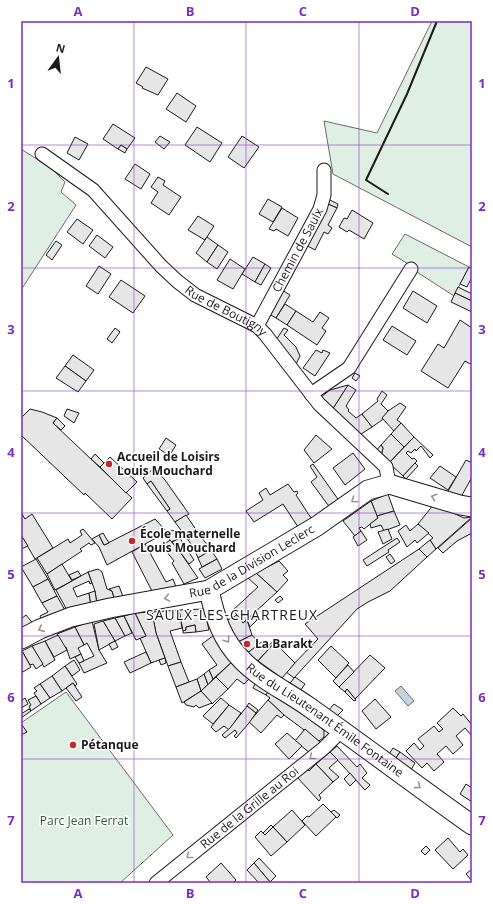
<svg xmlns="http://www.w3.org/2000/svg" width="493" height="904" font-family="'Open Sans',sans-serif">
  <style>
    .green { fill: #e0efe3; stroke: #6a6a6a }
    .water { fill: #c6d2dc; stroke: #6a6a6a }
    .building { fill: #e6e6e6; stroke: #1a1a1a }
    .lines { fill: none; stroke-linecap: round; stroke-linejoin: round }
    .street-casing { stroke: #1a1a1a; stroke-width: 15 }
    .secondary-casing { stroke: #1a1a1a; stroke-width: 21 }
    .street { stroke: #fff; stroke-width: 13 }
    .secondary { stroke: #fff; stroke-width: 19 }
    .wall { stroke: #1a1a1a; stroke-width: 2 }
    .oneway { stroke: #989898 }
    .grid { fill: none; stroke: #7b2cbf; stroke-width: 1; stroke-opacity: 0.55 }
    .poi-dot { fill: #c62828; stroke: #fff; stroke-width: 1.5 }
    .labels { text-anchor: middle; stroke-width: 3; stroke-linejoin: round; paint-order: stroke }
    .street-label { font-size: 12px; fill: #1a1a1a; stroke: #fff }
    .poi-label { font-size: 12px; font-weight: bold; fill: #1a1a1a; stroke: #fff; text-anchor: start }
    .park-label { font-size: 12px; fill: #2b5a34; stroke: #fff }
    .quarter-label { font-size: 14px; letter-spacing: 1px; fill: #1a1a1a; stroke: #fff }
    .neatline { fill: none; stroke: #7b2cbf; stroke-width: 1.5 }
    .grid-label { font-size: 13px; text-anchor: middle; font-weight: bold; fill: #7b2cbf }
  </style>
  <rect width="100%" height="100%" fill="#fff"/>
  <g class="green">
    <path d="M 432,21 L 472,21 L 472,247 L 333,174 L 324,121 L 377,133 Z"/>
    <path d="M 21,149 L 51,168 L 65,182 L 61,192 L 76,205 L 21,290 Z"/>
    <path d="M 405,234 L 469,267 L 454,296 L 417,272 L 418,270 L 392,254 Z"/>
    <path d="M 66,692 L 173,835 L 120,883 L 21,883 L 21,723 Z"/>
  </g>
  <path class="water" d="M 401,686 L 414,701 L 408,706 L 395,691 Z"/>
  <g class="building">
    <path d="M 146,67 L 168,79 L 158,95 L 142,88 L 143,87 L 136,83 Z"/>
    <path d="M 177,93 L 196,106 L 186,122 L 166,109 Z"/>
    <path d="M 113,124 L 135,138 L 127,149 L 121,145 L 118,149 L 103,139 Z"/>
    <path d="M 197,127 L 222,143 L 210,162 L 185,145 Z"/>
    <path d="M 160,136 L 170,142 L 164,149 L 155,142 Z"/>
    <path d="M 242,136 L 259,147 L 244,168 L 228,157 Z"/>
    <path d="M 75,137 L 88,144 L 79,160 L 67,153 Z"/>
    <path d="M 121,145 L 127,149 L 125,153 L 118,149 Z"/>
    <path d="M 135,164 L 150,174 L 141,189 L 125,179 Z"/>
    <path d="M 158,177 L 165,181 L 163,185 L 181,197 L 169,215 L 151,203 L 158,192 L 151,187 Z"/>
    <path d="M 268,199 L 282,207 L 273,222 L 259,214 Z"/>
    <path d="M 330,200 L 338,204 L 337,208 L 328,204 Z"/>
    <path d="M 328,204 L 337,208 L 328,225 L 332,228 L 328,234 L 324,232 L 315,250 L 306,245 Z"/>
    <path d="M 282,208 L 298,218 L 288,236 L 276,229 L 274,231 L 269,229 Z"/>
    <path d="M 352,210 L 373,223 L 364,239 L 349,230 L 347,232 L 339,227 L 344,218 L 347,219 Z"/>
    <path d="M 198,216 L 214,226 L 205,240 L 188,230 Z"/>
    <path d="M 77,219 L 93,230 L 83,244 L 67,232 Z"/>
    <path d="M 97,235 L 113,247 L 105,258 L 89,246 Z"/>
    <path d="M 207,237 L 218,245 L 207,262 L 196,253 Z"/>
    <path d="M 56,241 L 62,245 L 52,260 L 46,255 Z"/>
    <path d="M 218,245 L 228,252 L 217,269 L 207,262 Z"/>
    <path d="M 253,257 L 265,264 L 255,282 L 242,274 Z"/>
    <path d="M 230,259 L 245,269 L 233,289 L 217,280 Z"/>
    <path d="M 265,264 L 271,268 L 261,285 L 255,282 Z"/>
    <path d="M 99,266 L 111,274 L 98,294 L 86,286 Z"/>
    <path d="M 469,267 L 472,268 L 472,277 L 467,287 L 460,284 Z"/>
    <path d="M 121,280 L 145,296 L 133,313 L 109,297 Z"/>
    <path d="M 458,287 L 472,294 L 472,301 L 455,293 Z"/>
    <path d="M 282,290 L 290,295 L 276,318 L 269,314 Z"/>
    <path d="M 413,291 L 437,306 L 427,323 L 403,308 Z"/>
    <path d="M 455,293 L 472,301 L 472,312 L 451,302 Z"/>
    <path d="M 285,304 L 296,311 L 287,325 L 276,318 Z"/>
    <path d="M 296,311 L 313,322 L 320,312 L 329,318 L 322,328 L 326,331 L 317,345 L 287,325 Z"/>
    <path d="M 460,320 L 472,328 L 472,362 L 470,364 L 465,361 L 448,388 L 421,371 L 438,344 L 444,348 Z"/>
    <path d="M 392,326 L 416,341 L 407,355 L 383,340 Z"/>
    <path d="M 115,328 L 120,332 L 112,343 L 107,339 Z"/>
    <path d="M 284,328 L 288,330 L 284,335 L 296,347 L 300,356 L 296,364 L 276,340 Z"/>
    <path d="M 316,350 L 322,353 L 323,350 L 330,353 L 315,376 L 303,368 Z"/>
    <path d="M 73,355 L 94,370 L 86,381 L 65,366 Z"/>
    <path d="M 65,366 L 86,381 L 78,392 L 56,378 Z"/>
    <path d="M 355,373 L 360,376 L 356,381 L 352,378 Z"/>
    <path d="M 348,385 L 356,390 L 346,406 L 349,410 L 348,411 L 356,418 L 362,414 L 372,427 L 358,436 L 332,410 Z"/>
    <path d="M 348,385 L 332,410 L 321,397 L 330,390 Z"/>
    <path d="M 382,391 L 387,395 L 381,404 L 388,411 L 382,420 L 372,427 L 362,414 L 378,401 L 377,399 Z"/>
    <path d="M 400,403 L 406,407 L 397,420 L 401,423 L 394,431 L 382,418 L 388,411 Z"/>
    <path d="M 30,409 L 42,412 L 57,418 L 53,423 L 132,498 L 112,519 L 85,493 L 84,495 L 21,435 L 21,418 Z"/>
    <path d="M 67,409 L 79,413 L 74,423 L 64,416 Z"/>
    <path d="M 57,418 L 65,426 L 61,430 L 53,423 Z"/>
    <path d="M 401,423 L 414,437 L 404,447 L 391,434 Z"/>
    <path d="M 391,434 L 404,447 L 389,463 L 381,456 L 383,448 L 381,445 Z"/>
    <path d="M 316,435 L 332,449 L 314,463 L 304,450 Z"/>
    <path d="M 414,437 L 433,455 L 430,458 L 421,446 L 416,451 L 415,449 L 411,453 L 408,451 L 406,453 L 412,459 L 414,458 L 417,461 L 403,476 L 389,463 Z"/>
    <path d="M 166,438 L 176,445 L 171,453 L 168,451 L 167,454 L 159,449 Z"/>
    <path d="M 381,445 L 383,448 L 381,456 L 376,451 Z"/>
    <path d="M 353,453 L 365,469 L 345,485 L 333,468 Z"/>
    <path d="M 95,454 L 104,463 L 100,467 L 91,459 Z"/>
    <path d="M 110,457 L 137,482 L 126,493 L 100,467 Z"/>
    <path d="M 466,460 L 472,463 L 472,477 L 461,497 L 447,493 Z"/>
    <path d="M 415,463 L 418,466 L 406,479 L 403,476 Z"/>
    <path d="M 313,464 L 340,502 L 331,509 L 311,482 L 317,477 L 310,466 Z"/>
    <path d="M 440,466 L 456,477 L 448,490 L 430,478 Z"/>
    <path d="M 154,468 L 165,480 L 189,514 L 175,522 L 167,511 L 170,509 L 151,481 L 147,484 L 143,478 Z"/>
    <path d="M 151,481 L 170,509 L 167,511 L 147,484 Z"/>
    <path d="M 288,484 L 294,492 L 297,491 L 298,493 L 296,495 L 313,521 L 300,530 L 283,504 L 254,522 L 246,511 L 263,500 L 259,493 L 266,488 L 270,495 Z"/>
    <path d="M 388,494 L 394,511 L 377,516 L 371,501 Z"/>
    <path d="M 371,501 L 378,518 L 364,529 L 362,527 L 359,528 L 361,531 L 355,536 L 343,521 Z"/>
    <path d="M 434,504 L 464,518 L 472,517 L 436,549 L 430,540 L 433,538 L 418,524 Z"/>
    <path d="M 394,511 L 400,525 L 384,531 L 381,525 L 371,528 L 370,524 L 378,518 L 377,516 Z"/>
    <path d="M 21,512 L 25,519 L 32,514 L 53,548 L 35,559 L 21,535 Z"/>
    <path d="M 186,515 L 199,534 L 188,540 L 175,522 Z"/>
    <path d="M 472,518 L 472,533 L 457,541 L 443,553 L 438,548 Z"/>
    <path d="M 155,519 L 167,532 L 107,565 L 99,547 L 92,539 L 99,535 L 104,545 Z"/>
    <path d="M 418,524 L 429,533 L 417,543 L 415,540 L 407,547 L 398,531 L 406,525 L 410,531 Z"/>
    <path d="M 83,529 L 95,543 L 91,545 L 89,543 L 80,549 L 82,551 L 47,574 L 37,558 L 68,539 L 70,543 L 82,535 L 80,531 Z"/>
    <path d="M 388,529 L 392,539 L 383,544 L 378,532 Z"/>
    <path d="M 173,530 L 180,538 L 171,542 L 166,534 Z"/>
    <path d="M 361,531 L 367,540 L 358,546 L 353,537 Z"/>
    <path d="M 103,533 L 109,543 L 104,545 L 99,535 Z"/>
    <path d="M 199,534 L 211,550 L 198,558 L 194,548 L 188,540 Z"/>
    <path d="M 21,535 L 28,546 L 21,549 Z"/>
    <path d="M 180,538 L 186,548 L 180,552 L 172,542 Z"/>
    <path d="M 397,538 L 400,542 L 388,550 L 389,552 L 367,566 L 363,560 Z"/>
    <path d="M 170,540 L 180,552 L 198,578 L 184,584 L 172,563 L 174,561 L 162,546 Z"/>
    <path d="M 430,540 L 436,549 L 427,557 L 419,549 Z"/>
    <path d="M 145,544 L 147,547 L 150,546 L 152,549 L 149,551 L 166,582 L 173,579 L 176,587 L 153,593 L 132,552 Z"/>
    <path d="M 186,548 L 194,560 L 189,564 L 180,552 Z"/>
    <path d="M 419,549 L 427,557 L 390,591 L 368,602 L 357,609 L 294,678 L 286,672 L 318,639 L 305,624 Z"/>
    <path d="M 211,550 L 217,559 L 202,567 L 198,558 Z"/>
    <path d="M 390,554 L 395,561 L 391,564 L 386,557 Z"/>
    <path d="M 36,559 L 48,579 L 33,587 L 21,567 Z"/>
    <path d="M 217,559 L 222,569 L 205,578 L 199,569 Z"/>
    <path d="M 279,561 L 288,571 L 283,575 L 288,580 L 277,592 L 256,573 Z"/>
    <path d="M 62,564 L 72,581 L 55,590 L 47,574 Z"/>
    <path d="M 98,569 L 102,572 L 107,589 L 112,591 L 115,601 L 97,605 L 95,591 L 88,572 Z"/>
    <path d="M 78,571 L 81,576 L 72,580 L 69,575 Z"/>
    <path d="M 88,572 L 92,583 L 90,584 L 89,581 L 73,588 L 77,597 L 89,593 L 91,606 L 68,612 L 56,590 Z"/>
    <path d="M 256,573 L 277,592 L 243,623 L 233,610 L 258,587 L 248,578 Z"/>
    <path d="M 48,579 L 57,596 L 42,603 L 33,587 Z"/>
    <path d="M 119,586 L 124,599 L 115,601 L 112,591 L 109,589 Z"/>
    <path d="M 95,591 L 97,604 L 91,606 L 89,593 Z"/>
    <path d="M 57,596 L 66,612 L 43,623 L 40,616 L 48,612 L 42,603 Z"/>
    <path d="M 280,596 L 283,599 L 278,603 L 275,600 Z"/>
    <path d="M 204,609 L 209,630 L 196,632 L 195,625 L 186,627 L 186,630 L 183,631 L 179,610 Z"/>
    <path d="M 179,610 L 182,628 L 170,631 L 181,662 L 168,666 L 156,633 L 152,612 Z"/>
    <path d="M 152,612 L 156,633 L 165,658 L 151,663 L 140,638 L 146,636 L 135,613 Z"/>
    <path d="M 135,613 L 146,636 L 136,640 L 124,616 Z"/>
    <path d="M 26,615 L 35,626 L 21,633 L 21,619 Z"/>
    <path d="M 237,615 L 243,623 L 247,620 L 252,635 L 236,643 L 224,622 Z"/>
    <path d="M 253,615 L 257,620 L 250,627 L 247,620 Z"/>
    <path d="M 124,616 L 132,633 L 125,636 L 115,618 Z"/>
    <path d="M 115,618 L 125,636 L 115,641 L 103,621 Z"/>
    <path d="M 92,621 L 99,650 L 107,663 L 84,673 L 79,663 L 94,656 L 87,643 L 84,645 L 75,627 Z"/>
    <path d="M 103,621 L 115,641 L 99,650 L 94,624 Z"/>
    <path d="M 195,625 L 196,632 L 183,633 L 183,631 L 186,630 L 186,627 Z"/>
    <path d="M 75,627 L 84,645 L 78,648 L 81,654 L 70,659 L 66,647 L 64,648 L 57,634 Z"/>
    <path d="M 58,635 L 67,650 L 54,657 L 45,641 Z"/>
    <path d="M 214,635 L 234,660 L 213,679 L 209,670 L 217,665 L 202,644 Z"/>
    <path d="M 252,635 L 260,644 L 245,655 L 236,643 Z"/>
    <path d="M 264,640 L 269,645 L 275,640 L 276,641 L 255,664 L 245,655 Z"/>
    <path d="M 45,641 L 55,660 L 44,667 L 32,646 Z"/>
    <path d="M 115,641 L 118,647 L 112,650 L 109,644 Z"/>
    <path d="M 276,641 L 280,644 L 278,646 L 295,663 L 282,678 L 258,661 Z"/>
    <path d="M 32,646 L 43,664 L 36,669 L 33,664 L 30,665 L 22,651 Z"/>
    <path d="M 331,646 L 349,663 L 336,678 L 318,660 Z"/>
    <path d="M 22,651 L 31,667 L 23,672 L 21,669 L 21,652 Z"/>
    <path d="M 146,652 L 151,663 L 130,673 L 124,662 Z"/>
    <path d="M 81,654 L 84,661 L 79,663 L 75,657 Z"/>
    <path d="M 370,655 L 385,668 L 355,699 L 347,689 L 345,692 L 339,687 Z"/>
    <path d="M 165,658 L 166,663 L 161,665 L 159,660 Z"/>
    <path d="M 74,660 L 80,670 L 72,676 L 65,666 Z"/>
    <path d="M 234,660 L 251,677 L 244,684 L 237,679 L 228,689 L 216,677 Z"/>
    <path d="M 181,662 L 189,682 L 176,687 L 168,666 Z"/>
    <path d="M 348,665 L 354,672 L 339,687 L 333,681 Z"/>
    <path d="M 65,666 L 77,684 L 75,686 L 73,683 L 62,691 L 52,676 Z"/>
    <path d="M 209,670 L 213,679 L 208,685 L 204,674 Z"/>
    <path d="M 204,674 L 208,685 L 201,691 L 197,679 Z"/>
    <path d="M 52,676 L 62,691 L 50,698 L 40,684 Z"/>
    <path d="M 216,677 L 228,689 L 212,704 L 201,691 Z"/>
    <path d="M 295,677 L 305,684 L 300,691 L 290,683 Z"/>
    <path d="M 197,679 L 201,691 L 182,703 L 176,687 Z"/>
    <path d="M 257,680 L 269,690 L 266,695 L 253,688 Z"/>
    <path d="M 73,683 L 82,697 L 76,701 L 66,688 Z"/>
    <path d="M 40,684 L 50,698 L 41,704 L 34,693 L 37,691 L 34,688 Z"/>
    <path d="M 347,689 L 356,700 L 354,701 L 345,692 Z"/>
    <path d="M 269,690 L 324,730 L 324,737 L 319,741 L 284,715 L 268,700 L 270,698 L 266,695 Z"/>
    <path d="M 201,691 L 212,703 L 199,708 L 196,705 L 194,707 L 186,705 L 184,702 Z"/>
    <path d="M 36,696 L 41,704 L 31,711 L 29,706 L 31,705 L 28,700 Z"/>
    <path d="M 25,698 L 28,704 L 21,708 L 21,701 Z"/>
    <path d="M 221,698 L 229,705 L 213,724 L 203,716 Z"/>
    <path d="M 375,699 L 391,717 L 376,729 L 362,711 Z"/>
    <path d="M 268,700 L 284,715 L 281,718 L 277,715 L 261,733 L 249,722 Z"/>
    <path d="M 249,703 L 258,710 L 256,713 L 247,706 Z"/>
    <path d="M 334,704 L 343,710 L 336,717 L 328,711 Z"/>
    <path d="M 229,705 L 241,713 L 229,730 L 224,726 L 216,732 L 211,727 Z"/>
    <path d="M 247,706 L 256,713 L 249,723 L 236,738 L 234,736 L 237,733 L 235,730 L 225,738 L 222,735 L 230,728 Z"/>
    <path d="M 453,708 L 461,716 L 463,714 L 472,725 L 472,736 L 465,728 L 456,736 L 463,745 L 453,754 L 446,746 L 437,754 L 444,762 L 434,771 L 427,763 L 422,768 L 406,751 L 414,743 L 420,750 L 424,746 L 418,739 L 434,726 L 439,732 L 443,729 L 437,723 Z"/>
    <path d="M 29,709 L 31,711 L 21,718 L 21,714 Z"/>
    <path d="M 22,725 L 27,732 L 21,735 L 21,726 Z"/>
    <path d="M 305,729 L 321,743 L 310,753 L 295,741 Z"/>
    <path d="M 287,733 L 302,746 L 289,759 L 275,744 Z"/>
    <path d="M 337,746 L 357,767 L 360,764 L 367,773 L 362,778 L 370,785 L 365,790 L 330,752 Z"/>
    <path d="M 393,748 L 400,752 L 395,759 L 389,754 Z"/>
    <path d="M 330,752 L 338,760 L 329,768 L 339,777 L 333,782 L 316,764 Z"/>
    <path d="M 400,752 L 415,763 L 411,770 L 395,759 Z"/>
    <path d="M 316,764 L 333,782 L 319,795 L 321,798 L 319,801 L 297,777 L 307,769 L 309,771 Z"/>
    <path d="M 350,773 L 356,780 L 350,786 L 344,779 Z"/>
    <path d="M 466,784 L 472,788 L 472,802 L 460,794 Z"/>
    <path d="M 323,804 L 336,817 L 316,836 L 302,821 L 307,816 L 309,817 Z"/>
    <path d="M 292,810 L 305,825 L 287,842 L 273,827 Z"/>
    <path d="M 334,810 L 340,815 L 337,818 L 331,812 Z"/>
    <path d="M 271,825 L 273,827 L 265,835 L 263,833 Z"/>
    <path d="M 273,827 L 287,842 L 271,856 L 255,837 L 261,831 L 265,835 Z"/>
    <path d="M 448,838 L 460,852 L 463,849 L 468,855 L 453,869 L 435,850 Z"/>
    <path d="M 426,846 L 430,850 L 425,855 L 421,851 Z"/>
    <path d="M 259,858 L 276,876 L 270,882 L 254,863 Z"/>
    <path d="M 221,863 L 236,880 L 233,883 L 211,883 L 206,877 Z"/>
    <path d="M 254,863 L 270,882 L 268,883 L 259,883 L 247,870 Z"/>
    <path d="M 472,869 L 472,881 L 466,874 Z"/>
  </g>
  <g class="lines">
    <g class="street-casing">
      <g id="street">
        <path id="s1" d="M 42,154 L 93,190 L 161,266 L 177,281 L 195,295 L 257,326 L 265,334 L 319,404 L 386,467 L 389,484"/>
        <path id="s2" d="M 257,326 L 320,209 L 324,195 L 324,170"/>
        <path d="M 311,394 L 349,368 L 411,269"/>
        <path id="s3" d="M 156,883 L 324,748 L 341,731"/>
      </g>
    </g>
    <g class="secondary-casing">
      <g id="secondary">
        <path id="s4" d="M 209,590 C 215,618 222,640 242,660 C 260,679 288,692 309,707 C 364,746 417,786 472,825"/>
        <path id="s5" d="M 21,639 L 40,629 L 71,617 L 110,608 L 209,590 L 317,526 L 368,490 L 389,484 L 460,505 L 472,507"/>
      </g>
    </g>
    <use href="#street" class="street"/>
    <use href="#secondary" class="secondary"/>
    <path class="wall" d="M 388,194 L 366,180 L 407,94 L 437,21"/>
  </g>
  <defs><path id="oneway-chevron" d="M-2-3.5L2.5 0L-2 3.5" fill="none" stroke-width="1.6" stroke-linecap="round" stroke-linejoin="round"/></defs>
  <g class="oneway">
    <use href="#oneway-chevron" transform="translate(434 497) rotate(-162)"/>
    <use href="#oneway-chevron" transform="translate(354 500) rotate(145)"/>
    <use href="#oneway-chevron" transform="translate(167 598) rotate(170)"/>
    <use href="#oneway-chevron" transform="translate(41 629) rotate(156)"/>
    <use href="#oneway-chevron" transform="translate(227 640) rotate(56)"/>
    <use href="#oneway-chevron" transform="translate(312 757) rotate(141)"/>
    <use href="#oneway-chevron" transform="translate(418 786) rotate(36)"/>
    <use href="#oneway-chevron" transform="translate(189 856) rotate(141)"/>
  </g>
  <path class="grid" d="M 134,21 L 134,883M 246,21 L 246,883M 359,21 L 359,883M 21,145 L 472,145M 21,268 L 472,268M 21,391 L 472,391M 21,513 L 472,513M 21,636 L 472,636M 21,759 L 472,759"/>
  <g class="poi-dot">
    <circle cx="109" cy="464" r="4"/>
    <circle cx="132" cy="541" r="4"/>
    <circle cx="247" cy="644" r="4"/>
    <circle cx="73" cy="745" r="4"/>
  </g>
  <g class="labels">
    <g class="street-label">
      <text dy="4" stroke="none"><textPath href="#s2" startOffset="86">Chemin de Saulx</textPath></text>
      <text dy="4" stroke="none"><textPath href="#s1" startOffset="244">Rue de Boutigny</textPath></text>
      <text dy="4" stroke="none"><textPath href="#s5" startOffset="246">Rue de la Division Leclerc</textPath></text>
      <text dy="4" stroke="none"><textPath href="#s4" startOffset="181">Rue du Lieutenant Émile Fontaine</textPath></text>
      <text dy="4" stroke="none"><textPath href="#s3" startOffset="120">Rue de la Grille au Roi</textPath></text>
    </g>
    <g class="poi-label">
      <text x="117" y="461">Accueil de Loisirs<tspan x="117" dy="14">Louis Mouchard</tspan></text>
      <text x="140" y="538">École maternelle<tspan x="140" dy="14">Louis Mouchard</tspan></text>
      <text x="255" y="648">La Barakt</text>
      <text x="81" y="749">Pétanque</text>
    </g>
    <g class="park-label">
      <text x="84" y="825">Parc Jean Ferrat</text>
    </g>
    <g class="quarter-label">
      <text x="232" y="620">SAULX-LES-CHARTREUX</text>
    </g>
  </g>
  <rect width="493" height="904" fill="none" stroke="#ffffff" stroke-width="44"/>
  <g transform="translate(58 58) rotate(15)" stroke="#ffffff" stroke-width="3" paint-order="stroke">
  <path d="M0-3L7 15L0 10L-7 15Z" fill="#1a1a1a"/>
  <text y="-6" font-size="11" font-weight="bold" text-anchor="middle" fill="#1a1a1a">N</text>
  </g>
  <rect x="22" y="22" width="449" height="860" class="neatline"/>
  <g class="grid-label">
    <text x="78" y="16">A</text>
    <text x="190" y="16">B</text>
    <text x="303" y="16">C</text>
    <text x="415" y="16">D</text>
    <text x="11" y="88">1</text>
    <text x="482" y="88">1</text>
    <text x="11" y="211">2</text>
    <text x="482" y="211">2</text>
    <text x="11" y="334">3</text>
    <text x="482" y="334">3</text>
    <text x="11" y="457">4</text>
    <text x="482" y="457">4</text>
    <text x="11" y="579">5</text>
    <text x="482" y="579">5</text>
    <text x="11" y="702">6</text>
    <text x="482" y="702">6</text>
    <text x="11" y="825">7</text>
    <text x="482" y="825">7</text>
    <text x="78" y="898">A</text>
    <text x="190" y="898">B</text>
    <text x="303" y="898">C</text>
    <text x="415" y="898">D</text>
  </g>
</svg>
